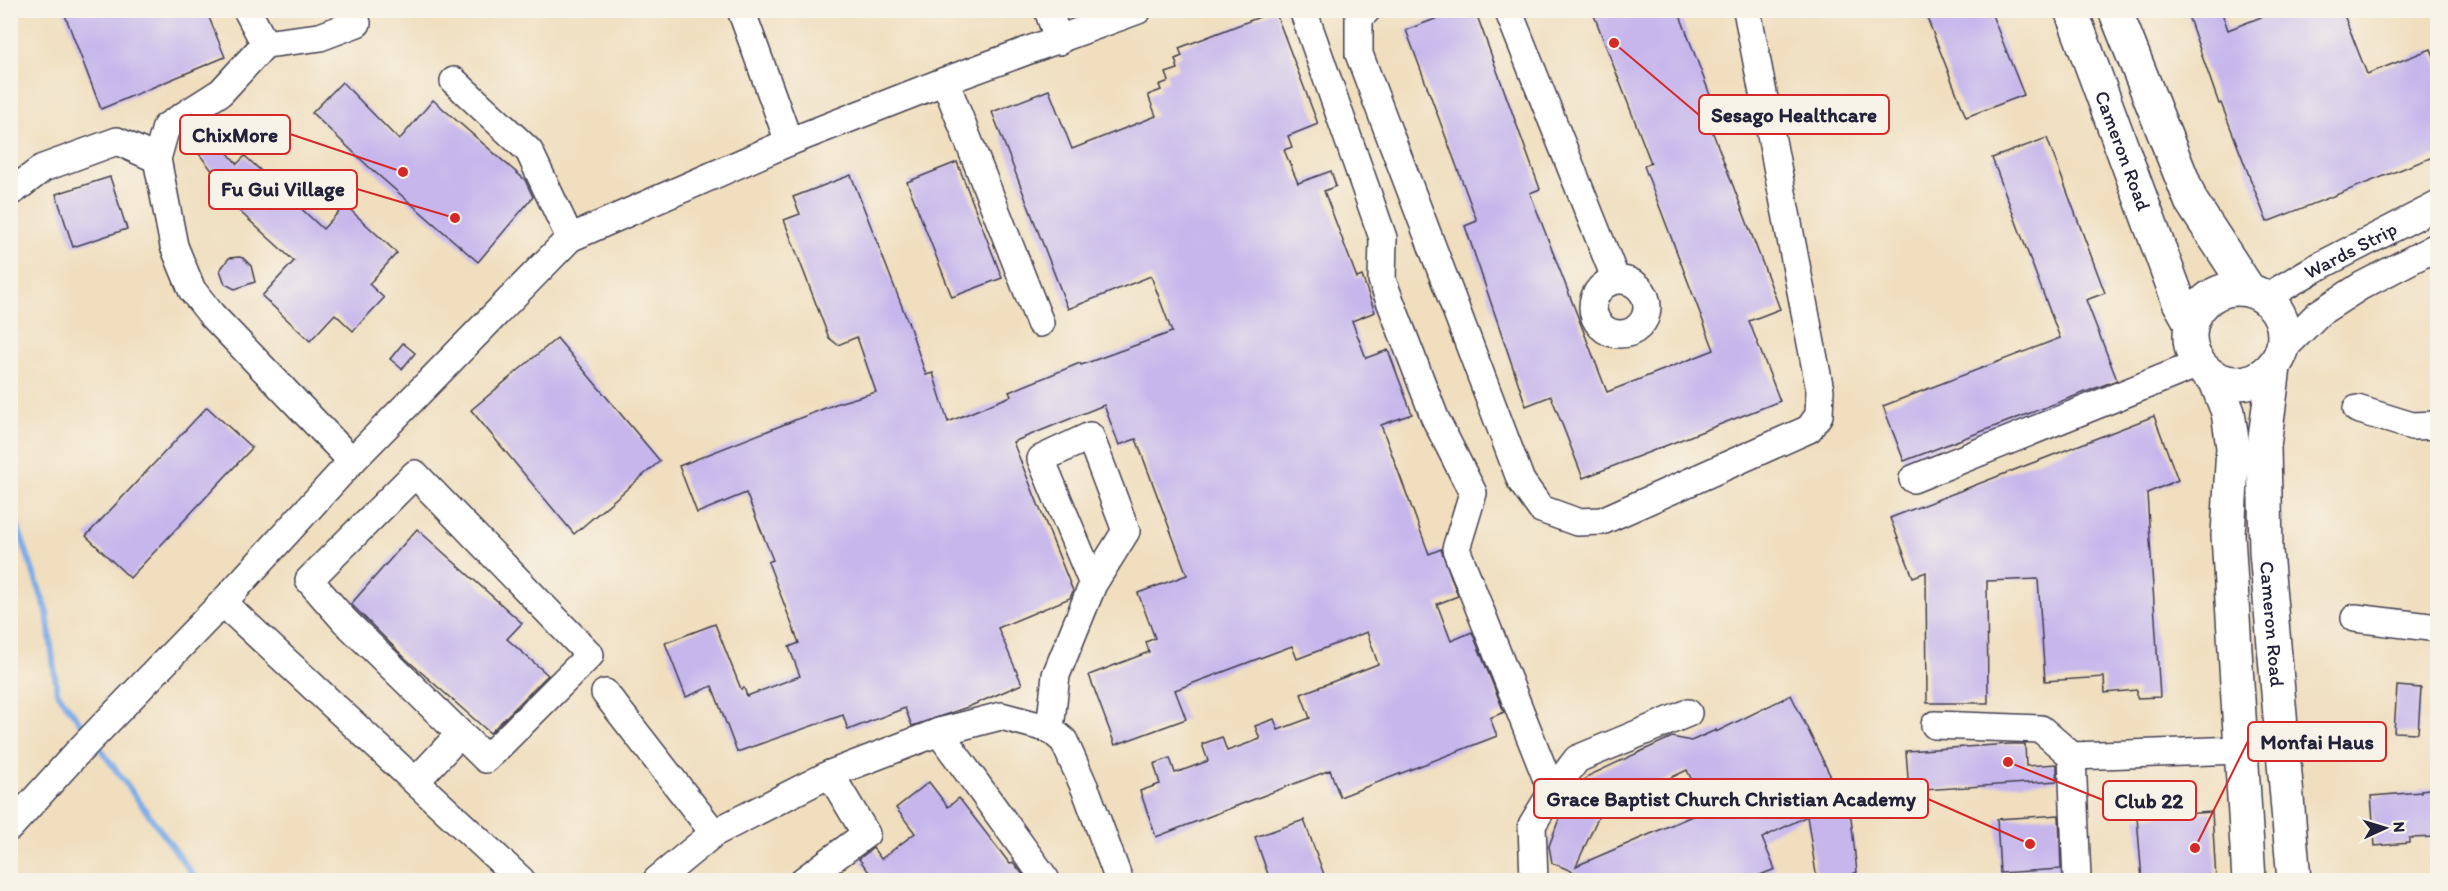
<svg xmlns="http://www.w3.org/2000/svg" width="2448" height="891" font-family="Itim,sans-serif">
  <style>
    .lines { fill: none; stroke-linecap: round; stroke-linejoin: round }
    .stream { stroke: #7cace7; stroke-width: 6 }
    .building { fill: #c6b6ec; fill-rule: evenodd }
    .minor-casing { stroke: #413e4f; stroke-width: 30 }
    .major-casing { stroke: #413e4f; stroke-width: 36 }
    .minor { stroke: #fff; stroke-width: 27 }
    .major { stroke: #fff; stroke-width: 33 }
    .labels { text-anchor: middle; stroke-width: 6; stroke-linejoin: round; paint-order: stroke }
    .street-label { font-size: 20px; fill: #22223b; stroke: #f7f3e8 }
    .leader { fill: none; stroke: #d62828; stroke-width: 2 }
    .callout-dot { fill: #d62828; stroke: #f7f3e8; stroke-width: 2 }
    .callout { fill: #f7f3e8; stroke: #d62828; stroke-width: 2 }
    .callout-label { font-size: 21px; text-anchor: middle; font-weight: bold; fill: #22223b }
  </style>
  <rect width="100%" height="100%" fill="#f7f3e8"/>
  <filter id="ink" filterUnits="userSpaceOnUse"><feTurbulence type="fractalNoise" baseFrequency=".0167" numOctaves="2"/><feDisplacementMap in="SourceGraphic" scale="12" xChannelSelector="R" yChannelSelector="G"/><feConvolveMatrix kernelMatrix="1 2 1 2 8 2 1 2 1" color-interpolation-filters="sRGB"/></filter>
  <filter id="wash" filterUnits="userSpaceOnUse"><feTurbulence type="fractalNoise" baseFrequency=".008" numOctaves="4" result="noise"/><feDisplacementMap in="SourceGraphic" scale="24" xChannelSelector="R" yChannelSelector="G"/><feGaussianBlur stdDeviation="1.35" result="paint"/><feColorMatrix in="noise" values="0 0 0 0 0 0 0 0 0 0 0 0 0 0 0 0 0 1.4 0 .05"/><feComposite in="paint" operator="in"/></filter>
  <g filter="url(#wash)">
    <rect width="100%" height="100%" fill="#f0debe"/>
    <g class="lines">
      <g class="stream">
        <path d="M 10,504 L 47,612 L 57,692 L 88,733"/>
        <path d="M 96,743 L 197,880"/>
      </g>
    </g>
    <g id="blocks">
      <g class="building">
        <path d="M 63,10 L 206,10 L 225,57 L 101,109 Z"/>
        <path d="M 1459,10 L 1475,10 L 1540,189 L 1530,193 L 1607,392 L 1714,350 L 1644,166 L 1651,163 L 1592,10 L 1678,10 L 1718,116 L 1708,120 L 1780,309 L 1749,321 L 1780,401 L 1583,478 L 1551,396 L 1526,406 L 1465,226 L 1477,221 L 1406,30 Z"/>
        <path d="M 1924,10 L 1990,10 L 2024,95 L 1966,117 Z"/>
        <path d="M 2186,10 L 2221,10 L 2228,30 L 2279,10 L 2342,10 L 2367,74 L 2431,49 L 2438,66 L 2438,155 L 2267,222 L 2221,103 L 2219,104 Z"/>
        <path d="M 1275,11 L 1318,124 L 1288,136 L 1292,147 L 1284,150 L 1298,183 L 1331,171 L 1336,186 L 1324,191 L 1357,278 L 1362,276 L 1375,312 L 1352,321 L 1366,358 L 1388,350 L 1412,414 L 1381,425 L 1429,554 L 1441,549 L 1458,596 L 1437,604 L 1451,641 L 1472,632 L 1504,712 L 1490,718 L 1497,736 L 1340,797 L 1330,770 L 1156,837 L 1140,791 L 1160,784 L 1154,764 L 1170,758 L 1175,773 L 1208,761 L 1202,744 L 1222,737 L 1227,751 L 1260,739 L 1255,726 L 1274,719 L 1278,730 L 1310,718 L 1301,694 L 1378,664 L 1367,632 L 1297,659 L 1292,646 L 1175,690 L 1186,719 L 1115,745 L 1089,675 L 1149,652 L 1146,642 L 1155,638 L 1138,593 L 1187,575 L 1136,439 L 1119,445 L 1104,405 L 1013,442 L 1073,591 L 1070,598 L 998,628 L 1022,684 L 968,707 L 912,726 L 905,708 L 848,730 L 843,715 L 737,752 L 712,686 L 686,697 L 665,643 L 715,624 L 741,689 L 744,688 L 747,696 L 800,676 L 789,647 L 799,643 L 768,562 L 773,560 L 746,493 L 697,513 L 679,466 L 838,403 L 876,392 L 857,337 L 838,345 L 829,338 L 784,220 L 800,214 L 793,197 L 851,175 L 908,322 L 926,375 L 933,373 L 948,422 L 1011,396 L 1009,392 L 1080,363 L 1081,365 L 1172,332 L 1151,276 L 1068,309 L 992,112 L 1049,90 L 1072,149 L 1156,116 L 1148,95 L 1161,90 L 1159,85 L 1169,81 L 1166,73 L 1178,69 L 1175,59 L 1182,56 L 1179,48 Z"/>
        <path d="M 342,82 L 399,140 L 433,100 L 525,180 L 533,197 L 478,262 L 369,167 L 312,113 Z"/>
        <path d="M 2047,138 L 2105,293 L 2086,300 L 2117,380 L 1904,461 L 1883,406 L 2060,338 L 1992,158 Z"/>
        <path d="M 217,140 L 237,164 L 245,156 L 323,229 L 345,205 L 397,253 L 369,284 L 384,298 L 353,331 L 335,314 L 310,341 L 262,296 L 294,261 L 215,189 L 221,182 L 199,154 Z"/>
        <path d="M 957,162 L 1002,278 L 952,297 L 907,182 Z"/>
        <path d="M 110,177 L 127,229 L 73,247 L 56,194 Z"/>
        <path d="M 239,257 L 243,258 L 251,266 L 255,282 L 235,289 L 225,284 L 220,270 L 229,258 Z"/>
        <path d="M 557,338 L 660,461 L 574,534 L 471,410 Z"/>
        <path d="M 403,343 L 415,353 L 402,369 L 390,359 Z"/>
        <path d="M 207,407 L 252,448 L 130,578 L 86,536 Z"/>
        <path d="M 2154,416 L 2178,480 L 2147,493 L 2160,697 L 2137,698 L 2137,690 L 2105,693 L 2104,677 L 2045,681 L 2038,579 L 1987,581 L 1988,703 L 1927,703 L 1926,572 L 1913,577 L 1890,518 Z"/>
        <path d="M 417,529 L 522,623 L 507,639 L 548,675 L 490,733 L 405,658 L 351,604 Z"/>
        <path d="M 2397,686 L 2421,688 L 2418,733 L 2394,732 Z"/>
        <path d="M 1791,695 L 1851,818 L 1857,872 L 1840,880 L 1817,880 L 1807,816 L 1762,838 L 1775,869 L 1748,880 L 1593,880 L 1552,863 L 1549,846 L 1566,800 L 1588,776 L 1672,737 L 1691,741 L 1716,730 L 1716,732 ZM 1687,770 L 1706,810 L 1576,866 L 1601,811 Z"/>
        <path d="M 2010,744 L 2025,744 L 2026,766 L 2057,764 L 2057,781 L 1909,791 L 1906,751 Z"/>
        <path d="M 929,782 L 948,807 L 959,798 L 1010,864 L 1013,862 L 1027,880 L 875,880 L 859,859 L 873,848 L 881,859 L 915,833 L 896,808 Z"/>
        <path d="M 2438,788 L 2438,837 L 2409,838 L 2409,843 L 2375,846 L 2371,796 L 2421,792 L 2421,790 Z"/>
        <path d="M 2212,812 L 2216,880 L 2142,880 L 2137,817 Z"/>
        <path d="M 2059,815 L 2061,869 L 2000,873 L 1997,819 Z"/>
        <path d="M 1304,820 L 1326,880 L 1270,880 L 1255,837 Z"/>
      </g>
    </g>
  </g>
  <g filter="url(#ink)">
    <use href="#blocks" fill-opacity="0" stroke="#413e4f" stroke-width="1.5"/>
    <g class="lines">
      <g class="minor-casing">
        <g id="minor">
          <path d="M 247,10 L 265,44"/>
          <path d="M 741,10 L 789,142"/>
          <path d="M 1048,10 L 1059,41"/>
          <path d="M 1303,10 L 1383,238 L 1382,280 L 1435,418 L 1473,493 L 1456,549 L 1552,792"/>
          <path d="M 1367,10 L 1359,18 L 1359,54 L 1521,481 L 1541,509 L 1577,522 L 1602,521 L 1809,429 L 1819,415 L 1820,390 L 1747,10"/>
          <path d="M 1508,10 L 1616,280"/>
          <path d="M 454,81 L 529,151 L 570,238"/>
          <path d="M 945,81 L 1040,323"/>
          <path d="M 14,190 L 43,168 L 117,141 L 157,159"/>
          <circle cx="1620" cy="307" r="27"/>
          <path id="s1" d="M 2265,298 L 2312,270 L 2438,205"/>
          <path d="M 2283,349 L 2319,313 L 2361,286 L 2438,246"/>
          <path d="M 2357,409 L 2412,426 L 2438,425"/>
          <path d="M 352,461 L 211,314 L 192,290 L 174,246 L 157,159 L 166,127 L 221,92 L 265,44 L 320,37 L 357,23"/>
          <path d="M 415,474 L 590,655 L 486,759 L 345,621 L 309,580 Z"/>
          <path d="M 1913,479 L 2198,364"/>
          <path d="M 225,600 L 233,612 L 521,880"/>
          <path d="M 2355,618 L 2438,628"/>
          <path d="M 605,693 L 714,833"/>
          <path d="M 1935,725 L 2041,729 L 2072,756 L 2240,750"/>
          <path d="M 1050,729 L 1056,675 L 1093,584 L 1041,459 L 1090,436 L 1126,531 L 1093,584"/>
          <path d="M 939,732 L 1046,880"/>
          <path d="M 2072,756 L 2077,880"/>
          <path d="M 416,781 L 460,734"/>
          <path d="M 10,827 L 76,754 L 225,600 L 352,461 L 570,238 L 789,142 L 945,81 L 1138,10"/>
          <path d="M 657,880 L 714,833 L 830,774 L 939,732 L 1001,716 L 1050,729 L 1064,741 L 1087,793 L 1119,880"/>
          <path d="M 804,880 L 866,834 L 830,774"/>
          <path d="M 1534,880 L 1532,825 L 1552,792 L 1577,759 L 1688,713"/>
        </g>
      </g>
      <g class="major-casing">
        <g id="major">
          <path id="s2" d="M 2071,10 L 2179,302 L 2191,323"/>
          <path d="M 2115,10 L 2191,201 L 2249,290"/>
          <circle cx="2237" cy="336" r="47"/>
          <path id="s3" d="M 2274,367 L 2264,446 L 2266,551 L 2294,880"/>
          <path d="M 2215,379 L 2228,412 L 2233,447 L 2228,535 L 2249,880"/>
        </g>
      </g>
      <use href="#minor" class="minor"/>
      <use href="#major" class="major"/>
    </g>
  </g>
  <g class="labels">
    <g class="street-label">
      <text dy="7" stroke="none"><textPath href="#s2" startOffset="150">Cameron Road</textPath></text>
      <text dy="7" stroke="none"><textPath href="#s1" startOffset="98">Wards Strip</textPath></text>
      <text dy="7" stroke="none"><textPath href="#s3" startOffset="258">Cameron Road</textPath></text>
    </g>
  </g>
  <path class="leader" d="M1614 43L1699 115M403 172L290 134M455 218L357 189M2195 848L2248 741M2030 844L1928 799M2008 762L2103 800"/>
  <g class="callout-dot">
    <circle cx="1614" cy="43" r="6"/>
    <circle cx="403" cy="172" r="6"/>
    <circle cx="455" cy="218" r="6"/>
    <circle cx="2195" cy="848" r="6"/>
    <circle cx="2030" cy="844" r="6"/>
    <circle cx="2008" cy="762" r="6"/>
  </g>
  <g class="callout">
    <rect x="1699" y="95" width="190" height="39" rx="6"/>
    <rect x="180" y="115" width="110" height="39" rx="6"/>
    <rect x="209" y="170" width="148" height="39" rx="6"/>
    <rect x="2248" y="722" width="138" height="39" rx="6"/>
    <rect x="1534" y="779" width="394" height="39" rx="6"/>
    <rect x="2103" y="781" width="93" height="39" rx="6"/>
  </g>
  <g class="callout-label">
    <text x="1794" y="122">Sesago Healthcare</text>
    <text x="235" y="142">ChixMore</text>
    <text x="283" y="196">Fu Gui Village</text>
    <text x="2317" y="749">Monfai Haus</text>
    <text x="1731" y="806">Grace Baptist Church Christian Academy</text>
    <text x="2149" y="808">Club 22</text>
  </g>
  <rect width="2448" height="891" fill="none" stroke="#f7f3e8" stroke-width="36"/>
  <g transform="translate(2385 828) rotate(86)" stroke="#f7f3e8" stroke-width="4.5" paint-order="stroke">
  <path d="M0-4.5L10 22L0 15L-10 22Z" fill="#22223b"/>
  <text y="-9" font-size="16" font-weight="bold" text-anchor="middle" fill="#22223b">N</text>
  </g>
</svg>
